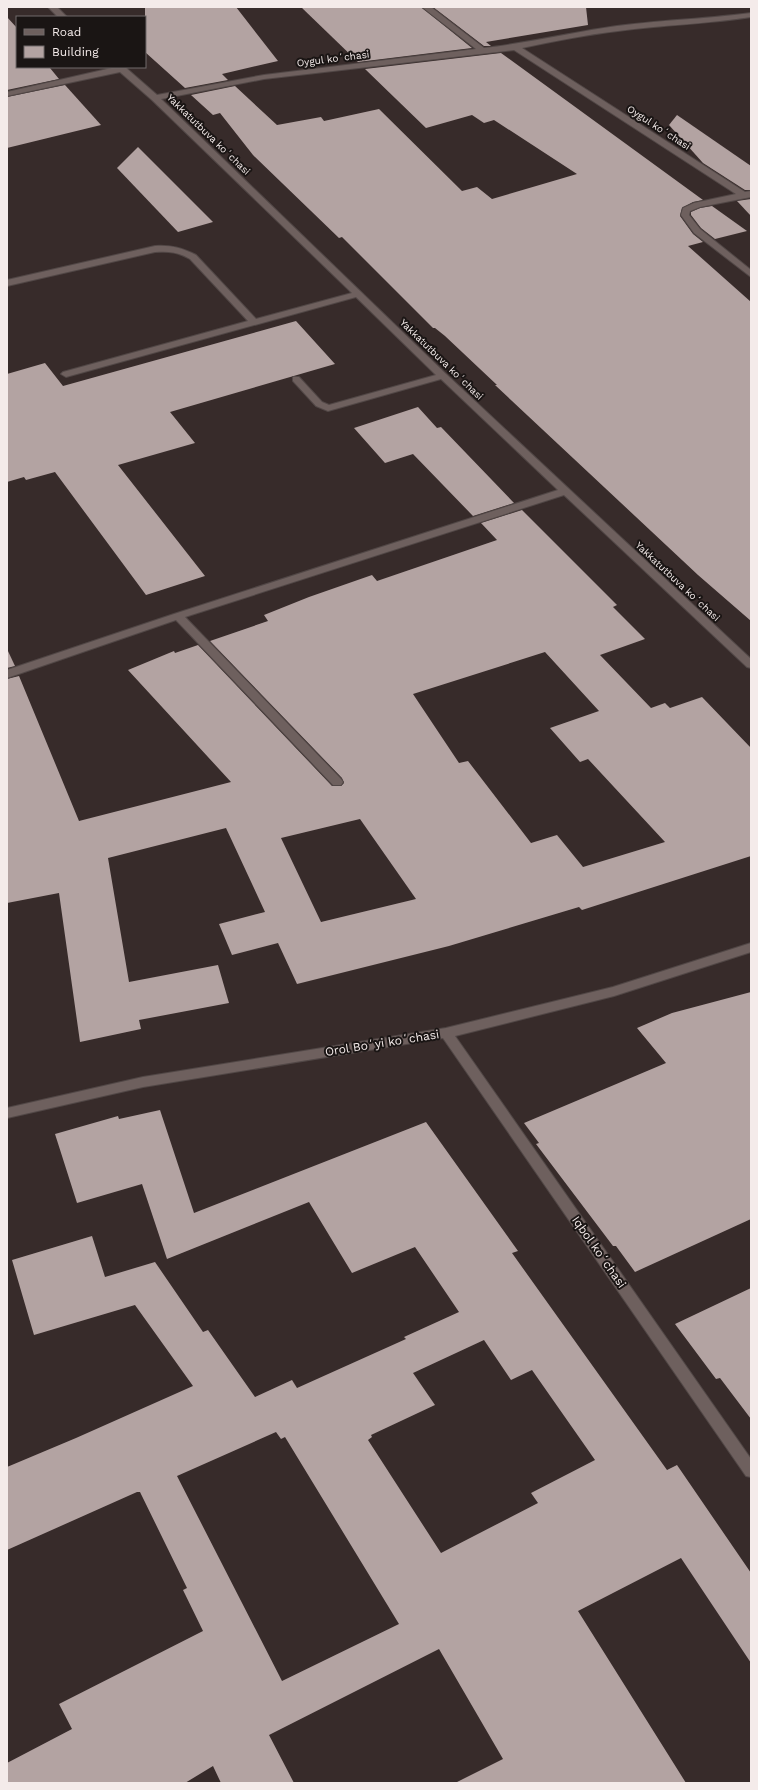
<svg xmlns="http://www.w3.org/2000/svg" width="758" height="1790" font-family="'Work Sans',sans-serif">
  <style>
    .building { fill: #b3a3a2; fill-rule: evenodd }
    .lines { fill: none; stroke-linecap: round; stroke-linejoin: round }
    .minor-casing { stroke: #514746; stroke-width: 2 }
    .minor { fill: #6e605e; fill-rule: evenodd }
    .labels { text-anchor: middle; stroke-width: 4; stroke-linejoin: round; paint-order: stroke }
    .far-street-label { font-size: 10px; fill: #f4ebea; stroke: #1a1514 }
    .street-label { font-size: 12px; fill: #f4ebea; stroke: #1a1514 }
  </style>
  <rect width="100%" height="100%" fill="#372b2a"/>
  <g class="building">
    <path d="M 145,7 L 236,7 L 278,61 L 222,74 L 228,80 L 185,88 L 145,52 Z"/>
    <path d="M 301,7 L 421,7 L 472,48 L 358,62 Z"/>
    <path d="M 433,7 L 586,7 L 588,25 L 486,42 L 491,46 L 484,46 Z"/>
    <path d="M 7,17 L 17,28 L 17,67 L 52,67 L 50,68 L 59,79 L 7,90 Z"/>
    <path d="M 501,53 L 703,200 L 693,202 L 682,208 L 680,216 L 693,234 L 703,242 L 688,246 L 751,302 L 751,621 L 698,575 L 495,385 L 497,385 L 445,336 L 435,328 L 433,328 L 342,237 L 339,238 L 253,155 L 220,113 L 213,115 L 191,95 L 235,86 L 277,125 L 321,117 L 324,121 L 379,109 L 462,191 L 477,187 L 492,199 L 577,174 L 494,120 L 484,123 L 472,115 L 426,128 L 365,69 Z"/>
    <path d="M 65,85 L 101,125 L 7,148 L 7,97 Z"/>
    <path d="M 677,115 L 751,166 L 751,190 L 745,190 L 703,163 L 669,125 Z"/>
    <path d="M 138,147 L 213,222 L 178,232 L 117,168 Z"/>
    <path d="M 751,199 L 751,216 L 737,201 Z"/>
    <path d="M 712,206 L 747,231 L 715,239 L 701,228 L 691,215 L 691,212 L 700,208 Z"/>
    <path d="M 296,321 L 335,364 L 170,412 L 195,443 L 118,465 L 205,576 L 146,595 L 55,472 L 26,480 L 24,477 L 7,482 L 7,374 L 45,363 L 63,386 Z"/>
    <path d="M 418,407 L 437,428 L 441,427 L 514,503 L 473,516 L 413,454 L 385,463 L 354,428 Z"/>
    <path d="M 522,510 L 617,605 L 613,607 L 645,639 L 600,655 L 651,708 L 665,703 L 670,708 L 702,697 L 751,748 L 751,856 L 582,910 L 579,907 L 449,946 L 297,984 L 278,943 L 232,955 L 219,924 L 265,912 L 226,828 L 108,858 L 129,982 L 218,965 L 229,1003 L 139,1020 L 141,1029 L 80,1042 L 59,893 L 7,903 L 7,679 L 19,676 L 79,821 L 231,782 L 128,670 L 174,651 L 175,653 L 198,645 L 332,786 L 341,786 L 344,783 L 342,778 L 210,641 L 268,621 L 264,615 L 309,597 L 372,575 L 377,581 L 497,540 L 481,523 ZM 545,652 L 599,711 L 550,728 L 580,762 L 588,759 L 665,842 L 583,867 L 557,835 L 531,843 L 468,761 L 459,763 L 413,694 ZM 360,819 L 416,899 L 321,922 L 281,838 Z"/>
    <path d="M 7,649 L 15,666 L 7,668 Z"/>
    <path d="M 751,992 L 751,1219 L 635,1272 L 616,1246 L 613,1246 L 536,1144 L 539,1143 L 524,1123 L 666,1063 L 637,1028 L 672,1013 Z"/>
    <path d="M 160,1110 L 194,1213 L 426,1122 L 518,1251 L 512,1253 L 667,1470 L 677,1465 L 751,1573 L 751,1663 L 681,1558 L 578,1611 L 686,1783 L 455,1783 L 503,1759 L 439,1649 L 269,1735 L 294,1783 L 221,1783 L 213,1766 L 185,1783 L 7,1783 L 7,1763 L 72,1729 L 59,1704 L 203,1631 L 183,1590 L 187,1588 L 140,1492 L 137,1492 L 7,1550 L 7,1467 L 76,1438 L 193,1386 L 135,1305 L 34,1335 L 12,1260 L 92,1236 L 105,1277 L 155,1262 L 203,1332 L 208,1330 L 255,1397 L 292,1380 L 297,1388 L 406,1339 L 404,1337 L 459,1312 L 415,1247 L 352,1273 L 309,1202 L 167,1259 L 142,1184 L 77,1203 L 55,1134 L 118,1116 L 119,1119 ZM 484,1340 L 511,1380 L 532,1370 L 595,1460 L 531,1493 L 538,1503 L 441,1553 L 368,1440 L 372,1437 L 371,1435 L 435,1405 L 413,1373 ZM 276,1432 L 281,1439 L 285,1437 L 399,1624 L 282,1681 L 177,1476 Z"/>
    <path d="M 751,1288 L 751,1419 L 720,1378 L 716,1379 L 675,1324 Z"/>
  </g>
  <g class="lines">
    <g class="minor-casing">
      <g id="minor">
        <path d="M 48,7 L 57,7 L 67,17 L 58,17 Z"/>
        <path d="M 422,7 L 431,7 L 484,48 C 529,43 573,32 617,26 C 662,20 706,19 751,13 L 751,17 C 707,24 662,25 618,31 C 585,35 554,41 522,48 L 745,192 L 751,191 L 751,197 L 700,207 L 690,211 L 689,215 L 700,229 L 751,270 L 751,277 L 694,233 L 681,215 L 683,208 L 694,203 L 736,194 L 514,50 L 264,79 L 161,99 L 446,374 L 751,659 L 751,668 L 747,667 L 564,495 L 185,617 L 341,779 L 343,782 L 341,785 L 333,785 L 176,620 L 7,678 L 7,670 L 174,614 L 558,490 L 441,379 L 328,411 L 316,406 L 293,381 L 293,377 L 299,377 L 322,402 L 329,405 L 436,375 L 356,297 L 66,377 L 61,374 L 63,372 L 248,321 L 190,259 C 178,252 169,251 155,252 L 7,286 L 7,280 L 155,246 C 171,245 182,248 196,255 L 256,319 L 352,293 L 152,100 L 120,72 L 7,96 L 7,92 L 116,67 L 125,67 L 157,95 L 264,75 L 476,49 Z"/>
        <path d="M 751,943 L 751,952 L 614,996 L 455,1036 L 751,1459 L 751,1477 L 746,1476 L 443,1038 L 143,1087 L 7,1118 L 7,1108 L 143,1077 L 446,1028 L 613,987 Z"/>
      </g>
    </g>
    <use href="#minor" class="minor"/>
  </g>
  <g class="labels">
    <g class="far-street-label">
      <text transform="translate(333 58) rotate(-7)" y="4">Oygul koʻchasi</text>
      <text transform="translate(659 127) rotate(33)" y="4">Oygul koʻchasi</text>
      <text transform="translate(209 134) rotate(44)" y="4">Yakkatutbuva koʻchasi</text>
      <text transform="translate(442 359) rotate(44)" y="4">Yakkatutbuva koʻchasi</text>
      <text transform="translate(678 581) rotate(43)" y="4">Yakkatutbuva koʻchasi</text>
    </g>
    <g class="street-label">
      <text transform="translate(382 1043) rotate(-9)" y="4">Orol Boʻyi koʻchasi</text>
      <text transform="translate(599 1252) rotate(55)" y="4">Iqbol koʻchasi</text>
    </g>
  </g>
  <rect width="758" height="1790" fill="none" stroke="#f4ebea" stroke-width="16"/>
  <rect x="16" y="16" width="130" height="52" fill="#1a1514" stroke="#716b6a"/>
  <rect x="24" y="29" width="20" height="6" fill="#6e605e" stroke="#716b6a"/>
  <text x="52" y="36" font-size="12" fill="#f4ebea">Road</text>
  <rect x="24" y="46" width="20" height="12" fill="#b3a3a2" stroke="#716b6a"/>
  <text x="52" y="56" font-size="12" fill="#f4ebea">Building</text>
</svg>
